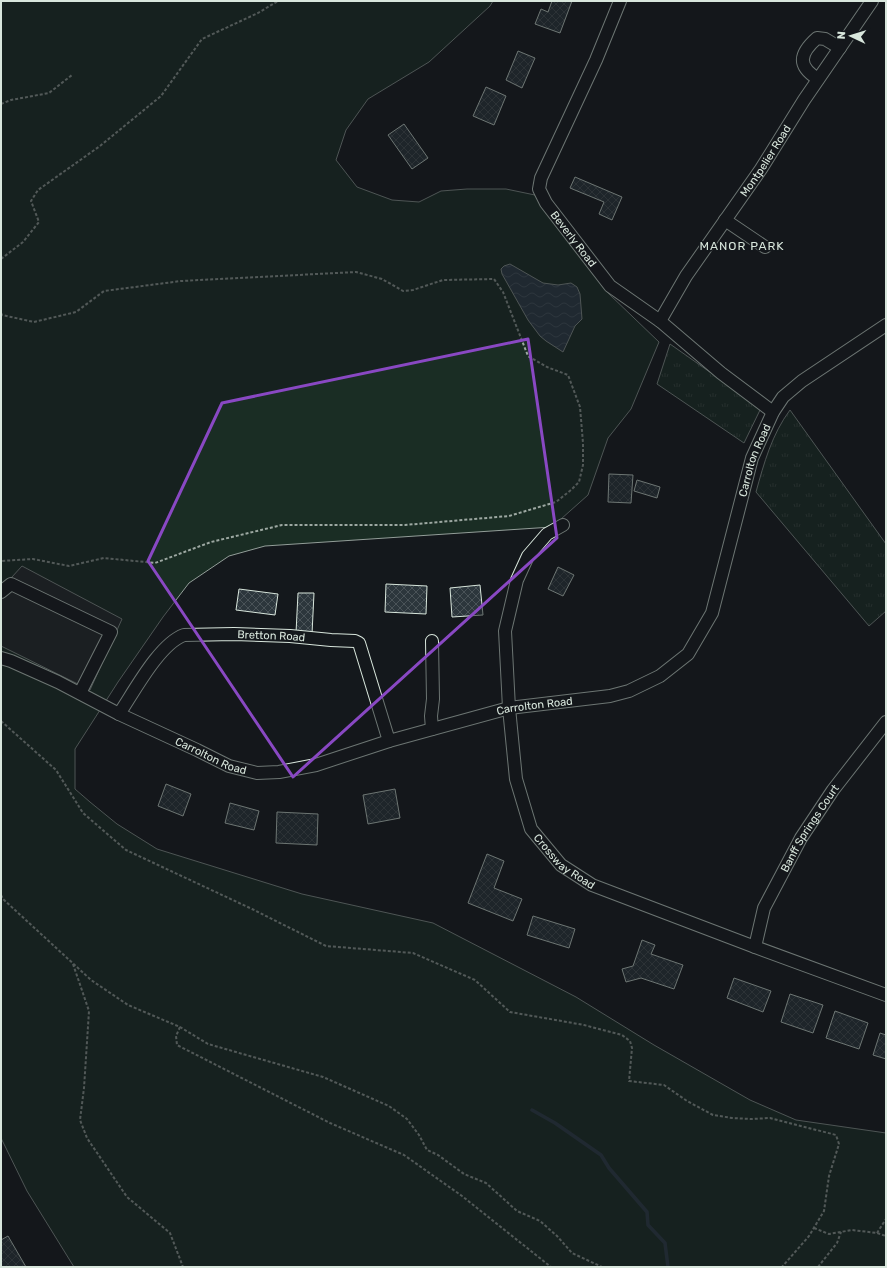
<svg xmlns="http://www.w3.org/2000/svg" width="887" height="1268" font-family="Rubik,sans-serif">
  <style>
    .green { fill: #1a2d24; stroke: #939e99 }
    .park { fill: url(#park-tufts); stroke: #939e99 }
    .parking { fill: #24282b; stroke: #939e99 }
    .water { fill: url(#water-waves); stroke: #939e99 }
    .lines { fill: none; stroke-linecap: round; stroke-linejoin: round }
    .stream { stroke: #2f3f4d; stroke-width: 3.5 }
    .building { fill: url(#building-cross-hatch); stroke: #d8e6dc }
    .minor-casing { stroke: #d8e6dc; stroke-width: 14 }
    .path { stroke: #9da8a2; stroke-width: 2; stroke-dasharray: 3 2; stroke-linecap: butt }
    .minor { stroke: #14181c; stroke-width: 12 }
    .marked { fill: none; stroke: #8948c3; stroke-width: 3; stroke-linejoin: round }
    .labels { text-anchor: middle; stroke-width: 3; stroke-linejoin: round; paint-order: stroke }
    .street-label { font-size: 11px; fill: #d8e6dc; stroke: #14181c }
    .neighbourhood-label { font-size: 12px; letter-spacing: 1px; fill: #d8e6dc; stroke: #14181c }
  </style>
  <defs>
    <pattern id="park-tufts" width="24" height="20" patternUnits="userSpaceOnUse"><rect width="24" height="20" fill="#1a2d24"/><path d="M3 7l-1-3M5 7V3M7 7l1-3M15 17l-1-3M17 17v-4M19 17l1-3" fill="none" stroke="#3b4b43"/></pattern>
    <pattern id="water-waves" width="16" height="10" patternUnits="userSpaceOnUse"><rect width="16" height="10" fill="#2f3f4d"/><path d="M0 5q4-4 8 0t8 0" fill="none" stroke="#4c5b66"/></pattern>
    <pattern id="building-cross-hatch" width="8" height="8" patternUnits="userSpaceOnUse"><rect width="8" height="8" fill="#2c363c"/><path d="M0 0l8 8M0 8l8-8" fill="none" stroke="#4a5358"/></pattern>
  </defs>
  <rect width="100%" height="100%" fill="#14181c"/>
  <path class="green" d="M 1,1 L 493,1 L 490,6 L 429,62 L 368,99 L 346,130 L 336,160 L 357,187 L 392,200 L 419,202 L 441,191 L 467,189 L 506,189 L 535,195 L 608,293 L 659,342 L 631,409 L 608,438 L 588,495 L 552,527 L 265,546 L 229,556 L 189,583 L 163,617 L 118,682 L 75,749 L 75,789 L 90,802 L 117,824 L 157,849 L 302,894 L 433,923 L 576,997 L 654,1045 L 750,1100 L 796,1120 L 886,1133 L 886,1267 L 74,1267 L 27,1191 L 1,1138 Z"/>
  <g class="park">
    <path d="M 670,344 L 761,408 L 744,443 L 657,384 Z"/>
    <path d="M 790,410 L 886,544 L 886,611 L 869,626 L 756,492 C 764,463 772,434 790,410 Z"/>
  </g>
  <path class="parking" d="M 22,566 L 122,619 L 90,690 L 1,646 L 1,589 Z"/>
  <path class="water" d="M 510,264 L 543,283 L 558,285 L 571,283 L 577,287 L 580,294 L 582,319 L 575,326 L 563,352 L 546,341 L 540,336 L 528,320 L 502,274 L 501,269 L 504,266 Z"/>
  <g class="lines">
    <path class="stream" d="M 532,1110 L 555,1123 L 601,1155 L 609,1168 L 647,1212 L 648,1225 L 665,1243 L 668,1267"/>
  </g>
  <g class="building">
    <path d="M 552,1 L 572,1 L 560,33 L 535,24 L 541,9 L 548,12 Z"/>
    <path d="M 518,51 L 535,58 L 522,88 L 506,80 Z"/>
    <path d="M 486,87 L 506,96 L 494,125 L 473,116 Z"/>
    <path d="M 404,124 L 428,158 L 412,169 L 388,135 Z"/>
    <path d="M 575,177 L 622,197 L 612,220 L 599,214 L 604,202 L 570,188 Z"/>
    <path d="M 609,474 L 633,475 L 631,503 L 608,502 Z"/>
    <path d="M 637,480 L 660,487 L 657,498 L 634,491 Z"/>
    <path d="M 558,567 L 574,575 L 563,596 L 548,589 Z"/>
    <path d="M 386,584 L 427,586 L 426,614 L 385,612 Z"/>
    <path d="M 480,585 L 483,615 L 452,617 L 450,588 Z"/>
    <path d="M 239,589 L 278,594 L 275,615 L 236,610 Z"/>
    <path d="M 298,593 L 314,593 L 312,634 L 296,633 Z"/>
    <path d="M 166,784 L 191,794 L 183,816 L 158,806 Z"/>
    <path d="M 395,789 L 400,818 L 368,824 L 363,795 Z"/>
    <path d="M 230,803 L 259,811 L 254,830 L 225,823 Z"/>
    <path d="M 277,812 L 318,814 L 317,845 L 276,843 Z"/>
    <path d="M 487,854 L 504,861 L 494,888 L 522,899 L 513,921 L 468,903 Z"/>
    <path d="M 533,916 L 575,929 L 569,948 L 527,935 Z"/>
    <path d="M 642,940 L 655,945 L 651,954 L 683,965 L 674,989 L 641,978 L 626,982 L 622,969 L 633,966 Z"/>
    <path d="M 734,978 L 771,991 L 763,1012 L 727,998 Z"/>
    <path d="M 790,994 L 823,1005 L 813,1033 L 781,1022 Z"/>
    <path d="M 835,1011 L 868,1023 L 859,1049 L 826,1038 Z"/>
    <path d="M 880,1033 L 886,1035 L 886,1059 L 873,1055 Z"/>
    <path d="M 8,1236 L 26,1267 L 1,1267 L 1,1240 Z"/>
  </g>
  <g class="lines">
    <g class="minor-casing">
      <g id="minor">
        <path id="s1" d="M 620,1 L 596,60 L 541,178 L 539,189 L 546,203 L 610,286 L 660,321 L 721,373 L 773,412"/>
        <path d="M 818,79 C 797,66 799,54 817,38 L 825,39 L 840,48"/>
        <path d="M 725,220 L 765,247"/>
        <path id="s2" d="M 660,321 L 686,276 L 761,169 L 804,100 L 872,1"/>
        <path id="s3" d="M 563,525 L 547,534 L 528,556 L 517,580 L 505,631 L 509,708 L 516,779 L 531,829 L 561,865 L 592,885 L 755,947 L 886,995"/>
        <path d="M 1,592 L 11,584 L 111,632 L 80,693"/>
        <path id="s4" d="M 1,658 L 11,661 L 58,682 L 119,714 L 197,750 L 229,766 L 257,773 L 279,772 L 316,765 L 389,741 L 509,708 L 610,696 L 629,691 L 660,676 L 688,654 L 712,613 L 752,458 L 773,412 L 783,397 L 802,381 L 886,325"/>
        <path id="s5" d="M 119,714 C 134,692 159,644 184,635 L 234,634 L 290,636 L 331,640 L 355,641 L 359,643 L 389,741"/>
        <path d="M 432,729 L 431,716 L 433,699 L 432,641"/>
        <path id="s6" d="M 755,947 L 764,908 L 801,838 L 833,790 L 886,722"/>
      </g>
    </g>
    <g class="path">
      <path d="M 1,104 L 11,100 L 49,93 L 72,75"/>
      <path d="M 1,259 L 23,242 L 39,222 L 31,201 L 38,190 L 100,146 L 161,96 L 202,39 L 258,13 L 278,1"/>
      <path d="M 1,313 L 2,315 L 34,322 L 76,312 L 104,291 L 181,281 L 356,272 L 382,279 L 403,291 L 413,290 L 443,280 L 494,279 L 503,292 L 528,356 L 547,367 L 568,375 L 580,407 L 583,443 L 583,465 L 579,482 L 571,490 L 556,502 L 509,516 L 405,525 L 282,525 L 211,542 L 155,563 L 104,558 L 69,566 L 33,559 L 1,561"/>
      <path d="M 1,721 L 56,770 L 83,813 L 126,850 L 252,909 L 326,946 L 413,953 L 475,980 L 510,1012 L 584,1025 L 622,1035 L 630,1041 L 632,1048 L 629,1081 L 664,1085 L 687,1101 L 713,1115 L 732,1118 L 751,1119 L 770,1118 L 836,1135 L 839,1144 L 829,1176 L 824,1211 L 809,1236 L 782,1267"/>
      <path d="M 1,895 L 3,899 L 91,980 L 128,1005 L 180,1027 L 208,1044 L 323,1077 L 389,1106 L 407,1119 L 419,1135 L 427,1150 L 438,1155 L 464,1174 L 486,1183 L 517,1211 L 540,1221 L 557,1236 L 572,1253 L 602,1267"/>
      <path d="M 73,964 L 89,1011 L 84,1088 L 80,1120 L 87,1138 L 127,1197 L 170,1233 L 183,1267"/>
      <path d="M 180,1027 L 176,1036 L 177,1045 L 330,1123 L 404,1155 L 462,1196 L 551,1267"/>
      <path d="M 814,1228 L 829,1234 L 852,1230 L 877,1233 L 886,1236"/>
      <path d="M 877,1233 L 886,1219"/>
      <path d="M 818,1267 L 837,1243 L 841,1232"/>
    </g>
    <use href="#minor" class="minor"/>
  </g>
  <path d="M0 0H887V1268H0ZM 528,339 L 557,538 L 293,777 L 148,561 L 222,403 Z" fill="#14181c" fill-opacity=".55" fill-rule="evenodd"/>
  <path class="marked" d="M 528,339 L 557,538 L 293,777 L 148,561 L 222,403 Z"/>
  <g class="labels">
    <g class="street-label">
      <text dy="4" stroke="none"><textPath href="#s2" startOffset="192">Montpelier Road</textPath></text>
      <text dy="4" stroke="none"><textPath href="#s1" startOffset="266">Beverly Road</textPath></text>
      <text dy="4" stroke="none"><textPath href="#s4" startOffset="940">Carrolton Road</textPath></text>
      <text dy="4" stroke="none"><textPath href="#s5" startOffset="191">Bretton Road</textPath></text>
      <text dy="4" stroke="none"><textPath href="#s4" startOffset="568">Carrolton Road</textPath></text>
      <text dy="4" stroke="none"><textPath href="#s4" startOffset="232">Carrolton Road</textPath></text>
      <text dy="4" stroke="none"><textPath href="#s6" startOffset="132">Banff Springs Court</textPath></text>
      <text dy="4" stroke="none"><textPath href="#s3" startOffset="374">Crossway Road</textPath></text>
    </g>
    <g class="neighbourhood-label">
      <text x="742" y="250">MANOR PARK</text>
    </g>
  </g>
  <rect width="887" height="1268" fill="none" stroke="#d8e6dc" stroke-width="4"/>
  <g transform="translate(851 36) rotate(274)" stroke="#14181c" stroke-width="3" paint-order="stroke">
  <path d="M0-3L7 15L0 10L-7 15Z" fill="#d8e6dc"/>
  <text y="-6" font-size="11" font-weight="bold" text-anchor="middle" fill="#d8e6dc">N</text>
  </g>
</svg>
